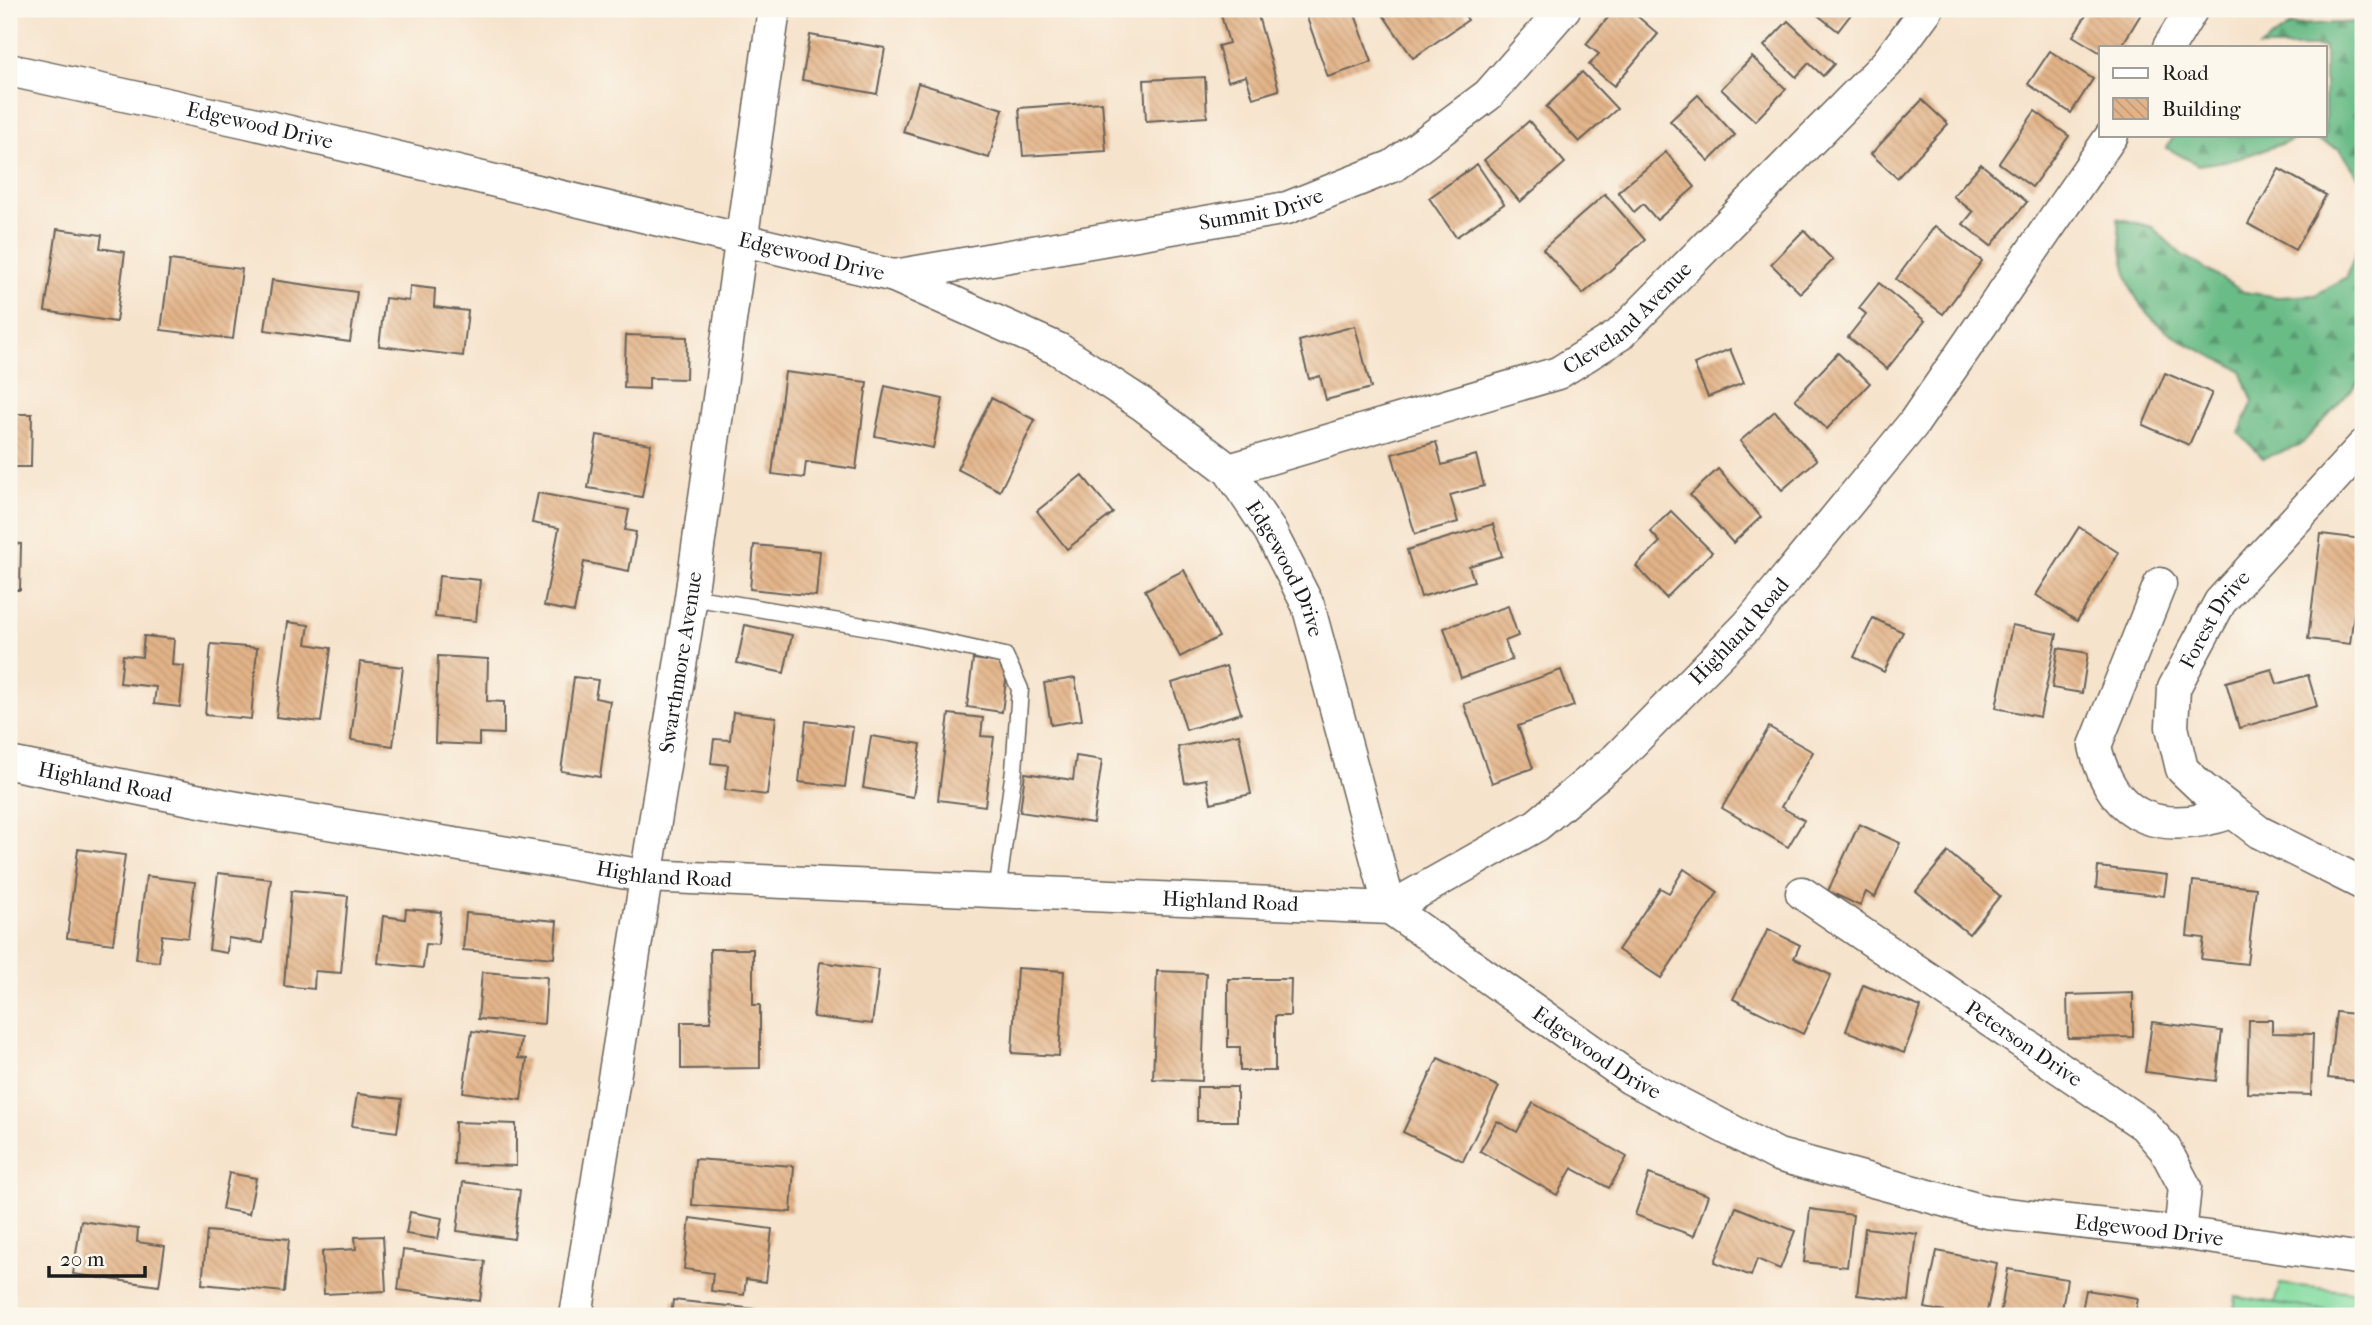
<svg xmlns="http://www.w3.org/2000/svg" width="2372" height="1325" font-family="'IM FELL French Canon',serif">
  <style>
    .grass { fill: #83dca1; stroke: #507c5e; stroke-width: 2 }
    .forest { fill: url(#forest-firs); stroke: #436c52; stroke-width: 2 }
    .park { fill: url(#park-crowns); stroke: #507c5e; stroke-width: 2 }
    .building { fill: url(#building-back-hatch) }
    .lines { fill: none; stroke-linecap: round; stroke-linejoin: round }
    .service-casing { stroke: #68625a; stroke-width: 19 }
    .minor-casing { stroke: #68625a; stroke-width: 35 }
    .service { stroke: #fff; stroke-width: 16 }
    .minor { stroke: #fff; stroke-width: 32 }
    .labels { text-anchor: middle; stroke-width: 6; stroke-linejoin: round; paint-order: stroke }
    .street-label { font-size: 21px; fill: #1c1c1c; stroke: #fbf7ec }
  </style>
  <defs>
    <pattern id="forest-firs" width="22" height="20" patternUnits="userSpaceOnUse" patternTransform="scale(1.75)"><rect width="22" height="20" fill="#6abc87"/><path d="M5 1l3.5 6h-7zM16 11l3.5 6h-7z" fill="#56986e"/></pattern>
    <pattern id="park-crowns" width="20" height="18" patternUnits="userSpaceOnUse" patternTransform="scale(1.75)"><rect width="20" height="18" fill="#83dca1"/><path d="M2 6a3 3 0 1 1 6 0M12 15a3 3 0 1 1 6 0" fill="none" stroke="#71bc8a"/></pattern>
    <pattern id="building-back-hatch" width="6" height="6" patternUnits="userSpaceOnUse" patternTransform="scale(1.75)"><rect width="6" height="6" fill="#e2b388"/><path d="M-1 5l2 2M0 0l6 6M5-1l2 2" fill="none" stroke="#c19975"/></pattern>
  </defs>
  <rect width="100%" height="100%" fill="#fbf7ec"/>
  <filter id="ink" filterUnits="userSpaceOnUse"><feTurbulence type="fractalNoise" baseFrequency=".0143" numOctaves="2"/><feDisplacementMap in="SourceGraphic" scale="14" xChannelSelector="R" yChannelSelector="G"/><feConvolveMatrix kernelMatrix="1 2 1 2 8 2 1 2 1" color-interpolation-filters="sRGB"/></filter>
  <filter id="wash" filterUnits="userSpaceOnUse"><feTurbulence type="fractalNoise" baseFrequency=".00686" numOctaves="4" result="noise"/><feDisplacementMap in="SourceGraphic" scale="28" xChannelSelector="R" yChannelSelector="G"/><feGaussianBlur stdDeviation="1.57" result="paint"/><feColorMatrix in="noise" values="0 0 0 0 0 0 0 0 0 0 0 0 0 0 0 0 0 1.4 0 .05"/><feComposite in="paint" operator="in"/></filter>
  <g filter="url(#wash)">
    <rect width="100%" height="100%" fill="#f6e3cc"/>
    <path class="grass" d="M 2280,1284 L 2363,1293 L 2363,1316 L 2270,1316 Z"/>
    <g class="forest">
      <path d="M 2363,22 L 2363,190 L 2360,179 L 2340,149 L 2306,136 L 2233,160 L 2198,165 L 2167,148 L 2174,135 L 2325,135 L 2325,47 L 2260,47 L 2291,25 Z"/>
      <path d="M 2117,218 L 2152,227 L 2181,254 L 2244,292 L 2278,297 L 2315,295 L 2346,277 L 2363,235 L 2363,377 L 2300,446 L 2263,458 L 2239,433 L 2253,402 L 2241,370 C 2200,349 2150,333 2131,287 C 2123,266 2121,240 2117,218 Z"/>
    </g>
    <path class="park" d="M 2236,1297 L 2363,1316 L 2233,1316 Z"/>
    <g id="blocks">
      <g class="building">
        <path d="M 1242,9 L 1256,9 L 1279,90 L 1253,98 L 1246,76 L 1228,81 L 1218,46 L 1229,43 L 1221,15 Z"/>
        <path d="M 1323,9 L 1353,9 L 1372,62 L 1328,77 L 1306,15 Z"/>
        <path d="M 1379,9 L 1461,9 L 1468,20 L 1413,58 Z"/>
        <path d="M 1615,9 L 1629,9 L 1658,34 L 1614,86 L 1589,65 L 1599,54 L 1586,44 Z"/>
        <path d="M 1810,9 L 1855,9 L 1838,31 Z"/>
        <path d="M 2090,9 L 2144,9 L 2121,47 L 2101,47 L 2101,53 L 2073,36 Z"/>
        <path d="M 1788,21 L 1834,64 L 1823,76 L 1809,63 L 1796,77 L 1764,46 Z"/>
        <path d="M 810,35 L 885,48 L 877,94 L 802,80 Z"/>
        <path d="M 2050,51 L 2093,79 L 2071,113 L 2028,84 Z"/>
        <path d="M 1752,57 L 1786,89 L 1755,121 L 1721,89 Z"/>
        <path d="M 1582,72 L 1617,109 L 1579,142 L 1546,107 Z"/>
        <path d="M 1205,77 L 1207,117 L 1146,121 L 1144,80 Z"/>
        <path d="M 918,83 L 1003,109 L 989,158 L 903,132 Z"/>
        <path d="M 1698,95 L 1735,135 L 1709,161 L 1670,121 Z"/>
        <path d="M 1922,100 L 1948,124 L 1897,178 L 1871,154 Z"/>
        <path d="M 1102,102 L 1106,151 L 1023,156 L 1019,108 Z"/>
        <path d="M 2035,111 L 2069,136 L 2032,187 L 1999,163 Z"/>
        <path d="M 1529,121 L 1565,163 L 1520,202 L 1484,160 Z"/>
        <path d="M 1666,152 L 1695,187 L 1657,220 L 1643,204 L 1634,212 L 1618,192 Z"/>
        <path d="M 1477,164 L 1504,204 L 1456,237 L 1429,198 Z"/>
        <path d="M 1981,164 L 2027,202 L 1991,246 L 1963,224 L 1973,212 L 1953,196 Z"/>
        <path d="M 2279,169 L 2326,195 L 2295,250 L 2248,224 Z"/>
        <path d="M 1605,194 L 1645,240 L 1583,294 L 1543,249 Z"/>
        <path d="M 1935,226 L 1982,261 L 1943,314 L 1896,279 Z"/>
        <path d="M 57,229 L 102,235 L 100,248 L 125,252 L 116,322 L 45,311 Z"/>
        <path d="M 1804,230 L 1833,260 L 1800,293 L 1771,264 Z"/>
        <path d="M 170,260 L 242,269 L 233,339 L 161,330 Z"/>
        <path d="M 272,280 L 357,292 L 350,342 L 265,330 Z"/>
        <path d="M 1879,283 L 1925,321 L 1887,369 L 1848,337 L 1866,314 L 1859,308 Z"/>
        <path d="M 410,286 L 435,289 L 434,307 L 468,311 L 463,356 L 379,346 L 385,298 L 409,301 Z"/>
        <path d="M 1355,326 L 1371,388 L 1326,400 L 1320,376 L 1309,379 L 1299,341 Z"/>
        <path d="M 626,335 L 687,337 L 686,379 L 649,378 L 649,389 L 624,388 Z"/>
        <path d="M 1730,349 L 1744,383 L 1708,397 L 1694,364 Z"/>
        <path d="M 1838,353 L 1870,383 L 1827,429 L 1795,399 Z"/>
        <path d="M 785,372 L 867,382 L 856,469 L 806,462 L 804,478 L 772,474 Z"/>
        <path d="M 2165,373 L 2212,393 L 2189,445 L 2143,425 Z"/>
        <path d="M 885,386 L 943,399 L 933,448 L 875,436 Z"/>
        <path d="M 991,398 L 1035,420 L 1000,491 L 957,469 Z"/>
        <path d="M 1775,411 L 1817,460 L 1782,490 L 1740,441 Z"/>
        <path d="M 9,414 L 32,414 L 31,467 L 9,467 Z"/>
        <path d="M 597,435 L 651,444 L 642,497 L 588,488 Z"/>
        <path d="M 1436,442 L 1442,465 L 1476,455 L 1484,486 L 1450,495 L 1458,522 L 1415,534 L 1392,454 Z"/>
        <path d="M 1718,469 L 1761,517 L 1733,543 L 1690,495 Z"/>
        <path d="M 1082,475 L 1113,513 L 1067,549 L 1037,511 Z"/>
        <path d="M 538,493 L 629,510 L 625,530 L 636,532 L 629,571 L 584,562 L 574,612 L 544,606 L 559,528 L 532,523 Z"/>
        <path d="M 1671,511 L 1712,552 L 1666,598 L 1636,566 L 1660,542 L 1650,531 Z"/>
        <path d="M 1493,524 L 1502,556 L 1469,566 L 1474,581 L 1421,597 L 1407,550 Z"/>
        <path d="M 2079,527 L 2119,553 L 2077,621 L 2036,595 Z"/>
        <path d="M 2321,534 L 2363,539 L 2350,644 L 2308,639 Z"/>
        <path d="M 9,543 L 21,544 L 20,590 L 9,590 Z"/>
        <path d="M 754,545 L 820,551 L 816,596 L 750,589 Z"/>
        <path d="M 1184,570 L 1219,637 L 1180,657 L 1145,590 Z"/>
        <path d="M 439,576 L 480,580 L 476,621 L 435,617 Z"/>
        <path d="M 1508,606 L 1518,636 L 1505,641 L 1512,660 L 1461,678 L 1444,628 Z"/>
        <path d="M 1873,618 L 1903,632 L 1884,672 L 1854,657 Z"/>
        <path d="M 288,622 L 309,625 L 306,644 L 331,648 L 321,722 L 276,717 Z"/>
        <path d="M 745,625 L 792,635 L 784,673 L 737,663 Z"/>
        <path d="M 2012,625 L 2057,634 L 2040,717 L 1996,708 Z"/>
        <path d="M 144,636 L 174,639 L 172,665 L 184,666 L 180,707 L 154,704 L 156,687 L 120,683 L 123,655 L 142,657 Z"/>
        <path d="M 211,644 L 257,648 L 251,719 L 205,715 Z"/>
        <path d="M 2058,648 L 2088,653 L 2082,693 L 2052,688 Z"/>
        <path d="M 438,656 L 488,659 L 487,701 L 504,702 L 504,734 L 479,733 L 479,745 L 435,743 Z"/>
        <path d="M 973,659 L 1008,664 L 1002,712 L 967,707 Z"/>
        <path d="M 360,662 L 403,667 L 393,746 L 351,740 Z"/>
        <path d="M 1226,666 L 1241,713 L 1186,730 L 1172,683 Z"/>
        <path d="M 2272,669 L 2277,684 L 2308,675 L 2317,706 L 2239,728 L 2226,682 Z"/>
        <path d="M 1561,670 L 1574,706 L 1518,726 L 1533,768 L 1492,783 L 1464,704 Z"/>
        <path d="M 574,677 L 598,680 L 595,698 L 610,701 L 600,777 L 561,771 Z"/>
        <path d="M 1075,678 L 1082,720 L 1051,725 L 1044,683 Z"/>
        <path d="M 733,712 L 776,717 L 767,795 L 725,790 L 728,765 L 711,763 L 714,739 L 730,740 Z"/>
        <path d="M 949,714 L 983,718 L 981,736 L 994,737 L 985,806 L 938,800 Z"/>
        <path d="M 806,721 L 853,727 L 845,787 L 799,782 Z"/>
        <path d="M 1769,727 L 1813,752 L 1781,807 L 1804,820 L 1788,847 L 1722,808 Z"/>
        <path d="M 1239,734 L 1251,794 L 1211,803 L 1206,779 L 1185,783 L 1178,747 Z"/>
        <path d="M 871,736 L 921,744 L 913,797 L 863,788 Z"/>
        <path d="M 1076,756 L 1102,760 L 1093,823 L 1020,812 L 1025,773 L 1073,780 Z"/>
        <path d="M 1859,824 L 1900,843 L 1875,897 L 1866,892 L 1860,906 L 1828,891 Z"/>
        <path d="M 78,849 L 125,855 L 113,944 L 67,938 Z"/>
        <path d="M 1948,852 L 2000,896 L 1969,934 L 1916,891 Z"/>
        <path d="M 2098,867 L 2167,875 L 2164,896 L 2096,888 Z"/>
        <path d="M 1684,869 L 1718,892 L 1661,978 L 1618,950 L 1660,888 L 1669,893 Z"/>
        <path d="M 218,873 L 271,879 L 263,943 L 228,938 L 227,953 L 209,950 Z"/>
        <path d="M 146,876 L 195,882 L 188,938 L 162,935 L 159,962 L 136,959 Z"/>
        <path d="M 2193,881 L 2256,888 L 2247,964 L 2201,959 L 2204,938 L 2187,936 Z"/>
        <path d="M 291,891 L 348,896 L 341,973 L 315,971 L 314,989 L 284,986 Z"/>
        <path d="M 406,909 L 441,912 L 438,945 L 426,944 L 423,968 L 378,963 L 383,916 L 405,919 Z"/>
        <path d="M 466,913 L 557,921 L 554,958 L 463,950 Z"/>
        <path d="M 1768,929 L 1800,945 L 1794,958 L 1831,975 L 1803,1034 L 1733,999 Z"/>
        <path d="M 710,949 L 753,949 L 753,1005 L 760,1005 L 760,1068 L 681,1069 L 681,1022 L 711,1022 Z"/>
        <path d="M 820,962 L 879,970 L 872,1024 L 813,1017 Z"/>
        <path d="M 1017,968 L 1064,971 L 1059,1056 L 1012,1053 Z"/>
        <path d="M 1157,971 L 1206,973 L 1202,1081 L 1153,1079 Z"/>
        <path d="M 482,972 L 547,977 L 544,1024 L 478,1019 Z"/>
        <path d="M 1228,979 L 1291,979 L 1290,1016 L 1275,1016 L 1275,1071 L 1240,1071 L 1240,1047 L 1228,1047 Z"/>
        <path d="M 1863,985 L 1921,1007 L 1904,1053 L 1846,1031 Z"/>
        <path d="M 2133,993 L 2133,1037 L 2068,1038 L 2067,995 Z"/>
        <path d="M 2336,1012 L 2363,1015 L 2363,1082 L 2328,1078 Z"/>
        <path d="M 2249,1020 L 2272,1020 L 2272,1033 L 2313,1034 L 2311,1095 L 2247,1093 Z"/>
        <path d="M 2152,1022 L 2222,1031 L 2216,1081 L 2145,1072 Z"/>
        <path d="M 472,1031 L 521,1038 L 518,1058 L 527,1059 L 521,1100 L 463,1092 Z"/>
        <path d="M 1438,1058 L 1499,1087 L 1463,1161 L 1403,1132 Z"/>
        <rect x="1197" y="1087" width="40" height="34"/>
        <path d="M 357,1094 L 402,1099 L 397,1132 L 352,1126 Z"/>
        <path d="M 1533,1103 L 1627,1157 L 1609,1188 L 1572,1168 L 1557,1195 L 1480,1151 L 1497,1121 L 1517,1132 Z"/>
        <path d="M 455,1122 L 516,1124 L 516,1166 L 454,1164 Z"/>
        <path d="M 695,1159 L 794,1166 L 791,1212 L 692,1205 Z"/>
        <path d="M 229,1173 L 256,1178 L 249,1214 L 222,1209 Z"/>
        <path d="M 1649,1174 L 1708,1195 L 1694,1236 L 1635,1215 Z"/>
        <path d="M 463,1182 L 520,1190 L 514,1239 L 457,1231 Z"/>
        <path d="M 1736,1207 L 1795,1231 L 1780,1269 L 1757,1259 L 1751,1276 L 1715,1262 Z"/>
        <path d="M 1810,1209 L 1853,1215 L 1847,1267 L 1804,1262 Z"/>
        <path d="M 410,1212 L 442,1218 L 438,1239 L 406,1234 Z"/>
        <path d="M 690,1218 L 772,1229 L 766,1282 L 746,1279 L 744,1295 L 711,1291 L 713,1273 L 684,1269 Z"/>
        <path d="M 81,1221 L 138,1229 L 137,1242 L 165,1246 L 159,1286 L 73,1274 Z"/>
        <path d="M 1865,1228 L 1917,1234 L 1909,1301 L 1857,1295 Z"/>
        <path d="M 207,1231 L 289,1239 L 284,1292 L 202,1284 Z"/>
        <path d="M 383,1236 L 386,1291 L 324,1294 L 322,1251 L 356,1249 L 355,1237 Z"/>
        <path d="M 403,1250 L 485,1261 L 480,1301 L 398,1290 Z"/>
        <path d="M 1937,1251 L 1997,1263 L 1986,1316 L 1965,1316 L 1925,1308 Z"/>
        <path d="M 2008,1269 L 2067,1279 L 2061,1316 L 2000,1316 Z"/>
        <path d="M 2086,1290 L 2138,1298 L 2135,1316 L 2081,1316 Z"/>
        <path d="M 673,1300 L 755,1309 L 754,1316 L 671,1316 Z"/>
      </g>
    </g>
  </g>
  <g filter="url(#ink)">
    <use href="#blocks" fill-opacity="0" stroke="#68625a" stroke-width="2"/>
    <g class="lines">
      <g class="service-casing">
        <path id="service" d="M 691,597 L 887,630 L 1005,656 L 1020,689 L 1014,770 L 997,892"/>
      </g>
      <g class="minor-casing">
        <g id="minor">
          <path d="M 2169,47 L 2192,9"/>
          <path id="s1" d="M 9,70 L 248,122 L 894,276 L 1058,349 L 1142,404 L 1229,470 L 1270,531 L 1308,605 L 1390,908 L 1630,1078 L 1778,1155 L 1987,1212 L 2180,1233 L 2363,1259"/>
          <path id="s2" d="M 894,276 L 1287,208 L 1393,166 L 1488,95 L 1564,9"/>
          <path id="s3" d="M 1229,470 L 1558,373 L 1619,335 L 1887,63 L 1927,9"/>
          <path d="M 2160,584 L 2095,746 C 2113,824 2164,835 2233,812 L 2259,832 L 2363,884"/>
          <path id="s4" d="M 9,763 L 226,806 L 645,876 L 1390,908 L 1537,825 L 1617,758 L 1748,625 L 1913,424 L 2112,135"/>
          <path id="s5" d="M 2233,812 L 2203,789 L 2182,769 L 2172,727 L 2174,688 L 2220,602 L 2363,446"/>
          <path id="s6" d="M 1802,893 L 2144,1125 L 2165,1149 L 2185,1187 L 2180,1233"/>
          <path id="s7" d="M 576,1316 L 691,597 L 774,9"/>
        </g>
      </g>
      <use href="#service" class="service"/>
      <use href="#minor" class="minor"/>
    </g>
  </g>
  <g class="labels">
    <g class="street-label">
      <text dy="7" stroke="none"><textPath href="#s1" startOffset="257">Edgewood Drive</textPath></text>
      <text dy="7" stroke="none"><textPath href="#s2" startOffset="373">Summit Drive</textPath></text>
      <text dy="7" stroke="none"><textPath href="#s1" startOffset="824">Edgewood Drive</textPath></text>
      <text dy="7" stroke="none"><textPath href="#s3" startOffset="432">Cleveland Avenue</textPath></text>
      <text dy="7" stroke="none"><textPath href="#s1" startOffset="1412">Edgewood Drive</textPath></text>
      <text dy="7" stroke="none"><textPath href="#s5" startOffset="229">Forest Drive</textPath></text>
      <text dy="7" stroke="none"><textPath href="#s4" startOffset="1841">Highland Road</textPath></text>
      <text dy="7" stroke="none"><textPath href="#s7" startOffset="662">Swarthmore Avenue</textPath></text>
      <text dy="7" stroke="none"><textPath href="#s4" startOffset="98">Highland Road</textPath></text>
      <text dy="7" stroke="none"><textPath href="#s4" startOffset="665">Highland Road</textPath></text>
      <text dy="7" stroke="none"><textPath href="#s4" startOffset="1232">Highland Road</textPath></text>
      <text dy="7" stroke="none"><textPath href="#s6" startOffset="268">Peterson Drive</textPath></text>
      <text dy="7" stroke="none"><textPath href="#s1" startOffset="2021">Edgewood Drive</textPath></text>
      <text dy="7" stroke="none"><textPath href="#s1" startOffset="2609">Edgewood Drive</textPath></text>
    </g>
  </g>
  <rect width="2372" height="1325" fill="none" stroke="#fbf7ec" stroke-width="35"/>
  <rect x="2099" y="46" width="228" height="91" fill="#fbf7ec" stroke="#a29f99" stroke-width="2"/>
  <rect x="2113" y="68" width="35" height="10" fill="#ffffff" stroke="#a29f99" stroke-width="2"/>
  <text x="2162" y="80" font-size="21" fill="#1c1c1c">Road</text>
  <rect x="2113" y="98" width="35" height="21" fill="url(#building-back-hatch)" stroke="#a29f99" stroke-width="2"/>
  <text x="2162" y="116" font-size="21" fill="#1c1c1c">Building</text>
  <path d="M49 1266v10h96v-10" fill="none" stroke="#1c1c1c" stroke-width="3.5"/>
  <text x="60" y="1266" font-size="21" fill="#1c1c1c" stroke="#fbf7ec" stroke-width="5" paint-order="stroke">20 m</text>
</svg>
